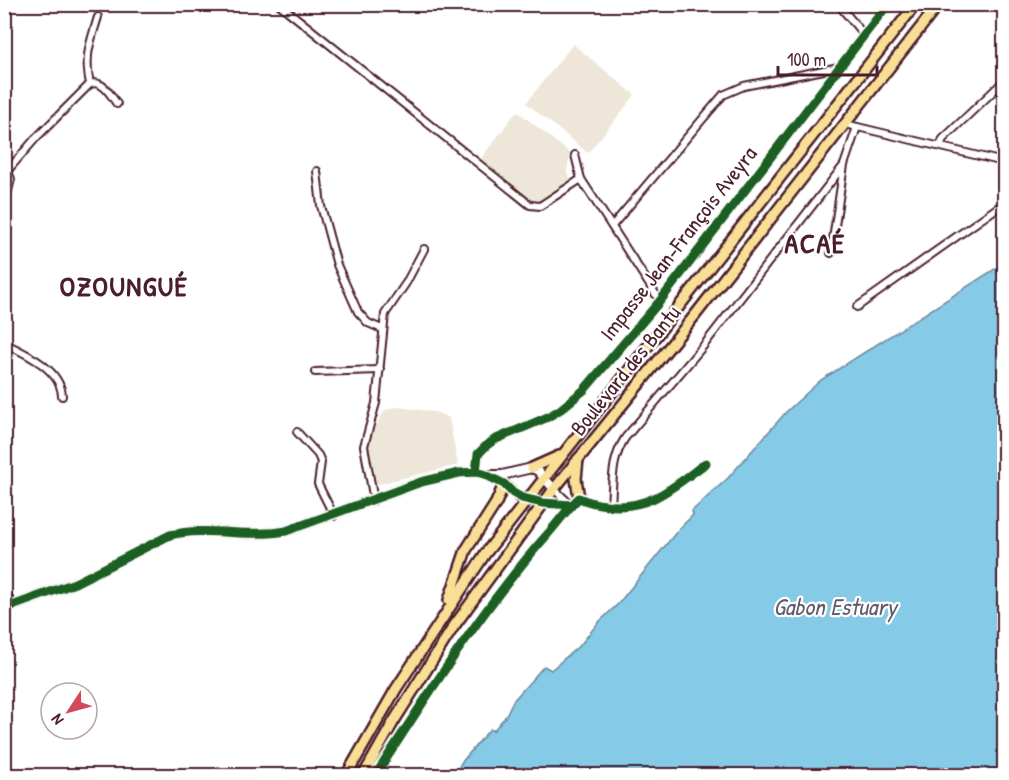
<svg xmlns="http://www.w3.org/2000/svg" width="1009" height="780" font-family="'Patrick Hand',sans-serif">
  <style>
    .built { fill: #eee6d8 }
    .water { fill: #85cae6; stroke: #6d869b; stroke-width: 1.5 }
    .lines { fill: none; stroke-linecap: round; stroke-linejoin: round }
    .minor-casing { stroke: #4a1f2b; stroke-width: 10 }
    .tertiary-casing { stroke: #4a1f2b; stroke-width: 12 }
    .trunk-casing { stroke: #4a1f2b; stroke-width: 14 }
    .minor { stroke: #fff; stroke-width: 6 }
    .tertiary { stroke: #fff; stroke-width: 8 }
    .trunk { stroke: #f9df96; stroke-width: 9 }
    .cycleway-casing { stroke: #fff; stroke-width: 13 }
    .cycleway { stroke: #1b5e20; stroke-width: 9 }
    .labels { text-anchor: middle; stroke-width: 4.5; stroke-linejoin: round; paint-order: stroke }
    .street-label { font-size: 22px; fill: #4a1f2b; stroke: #fff }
    .water-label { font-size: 24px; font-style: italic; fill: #5f5b6c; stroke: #fff }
    .district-label { font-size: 28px; font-weight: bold; letter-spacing: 1.5px; fill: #4a1f2b; stroke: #fff }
  </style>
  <rect width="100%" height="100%" fill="#fff"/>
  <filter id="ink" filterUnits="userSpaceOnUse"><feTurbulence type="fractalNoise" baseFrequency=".0167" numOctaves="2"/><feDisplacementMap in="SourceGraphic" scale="12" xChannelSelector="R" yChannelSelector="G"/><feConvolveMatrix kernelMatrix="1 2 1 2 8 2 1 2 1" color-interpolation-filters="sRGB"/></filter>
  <g filter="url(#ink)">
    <g class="built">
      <path d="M 573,44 L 635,95 L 588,153 L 526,103 Z"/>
      <path d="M 517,111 L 570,153 L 567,172 L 572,182 L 538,206 L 479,161 Z"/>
      <path d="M 397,407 L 435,412 L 449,418 L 458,465 L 374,485 L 368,438 L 385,410 Z"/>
    </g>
    <path class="water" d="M 1004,263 L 1004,775 L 455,775 L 461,763 L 490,729 L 493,731 L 505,717 L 513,701 L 544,666 L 551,670 L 581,644 L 598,623 L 618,604 L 678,530 L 693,515 L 692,511 L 728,478 L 787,411 L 821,380 Z"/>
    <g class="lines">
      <g class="minor-casing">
        <g id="minor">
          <path d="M 279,4 L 530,205 L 540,206 L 581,179"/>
          <path d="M 838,4 L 864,35"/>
          <path d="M 90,84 C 84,55 90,44 98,17"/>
          <path d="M 845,124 L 1004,162"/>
          <path d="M 940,146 L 943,139 L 1004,81"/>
          <path d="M 575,155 L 581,179 L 660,301"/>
          <path d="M 4,161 L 11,179 L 4,207"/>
          <path d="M 9,169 L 35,139 L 90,84 C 103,80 110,94 117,104"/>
          <path d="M 317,171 L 321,206 L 337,265 L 358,312 L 368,323 L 382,329"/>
          <path d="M 612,226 L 723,95 L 744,86 L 839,67"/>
          <path d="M 831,253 L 844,165 L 857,127"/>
          <path d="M 857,307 L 1004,203"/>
          <path d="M 4,343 C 25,353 61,369 62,396"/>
          <path d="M 315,372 L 380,370"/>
          <path d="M 297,432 L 318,455 L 321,462 L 318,484 L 334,516"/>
          <path d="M 476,472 L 478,454 L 486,446 L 494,440 L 548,417 L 561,409 L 584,390 L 660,301 L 888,4"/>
          <path d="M 554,489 L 571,505"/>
          <path d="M 374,501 L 364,446 L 376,403 L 385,314 L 406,283 L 424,249"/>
          <path d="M 543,503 L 571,505"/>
          <path d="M 611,506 C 613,480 611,460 625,438 L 704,345 L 844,165"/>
          <path d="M 4,588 L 12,605"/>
          <path d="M 375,776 C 429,693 481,610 546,536 C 557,524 567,509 579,498 C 588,502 596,504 606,505 C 649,511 673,487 706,463"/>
        </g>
      </g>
      <g class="tertiary-casing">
        <g id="tertiary">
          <path d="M 488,475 L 502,475 L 532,468 L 538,471 L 554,489"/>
          <path d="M 4,609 L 75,583 L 170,535 C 208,526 248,538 286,531 L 421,482 L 459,473 L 476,472 L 484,474 L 504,484 L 518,497 L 543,503"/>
        </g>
      </g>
      <g class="trunk-casing">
        <g id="trunk">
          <path d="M 578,459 L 576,479 L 579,498"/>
          <path d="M 532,468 L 559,456"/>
          <path d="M 449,600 L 466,550 L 496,503 L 504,484"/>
          <path d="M 346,776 L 396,689 L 485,554 L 916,4"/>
          <path d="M 363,776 L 394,721 L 454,626 L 554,489 L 696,314 L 939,4"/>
        </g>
      </g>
      <use href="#minor" class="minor"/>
      <use href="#tertiary" class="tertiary"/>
      <use href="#trunk" class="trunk"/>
      <g class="cycleway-casing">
        <g id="cycleway">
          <path d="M 476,472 L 478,454 L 486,446 L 494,440 L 548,417 L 561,409 L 584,390 L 660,301 L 888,4"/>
          <path d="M 4,609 L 75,583 L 170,535 C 208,526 248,538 286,531 L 421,482 L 459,473 L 476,472 L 484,474 L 504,484 L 513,493 L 522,498 L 543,503 L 571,505"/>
          <path d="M 375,776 C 429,693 481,610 546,536 C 557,524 567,509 579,498 C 588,502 596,504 606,505 C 649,511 673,487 706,463"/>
        </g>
      </g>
      <use href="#cycleway" class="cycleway"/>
    </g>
  </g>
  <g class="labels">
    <g class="street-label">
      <text transform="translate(678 243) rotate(-52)" y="8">Impasse Jean-François Aveyra</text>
      <text transform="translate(625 370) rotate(-51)" y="8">Boulevard des Bantu</text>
    </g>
    <g class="water-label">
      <text x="835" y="615">Gabon Estuary</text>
    </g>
    <g class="district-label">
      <text x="815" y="253">ACAÉ</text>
      <text x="124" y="296">OZOUNGUÉ</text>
    </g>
  </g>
  <rect width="1009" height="780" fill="none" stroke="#fff" stroke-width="24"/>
  <rect x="12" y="12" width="985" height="756" fill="none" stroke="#4a1f2b" stroke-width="2" filter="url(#ink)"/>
  <g transform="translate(69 711) rotate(234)"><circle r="28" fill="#ffffff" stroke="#b7a5aa" stroke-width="1.5"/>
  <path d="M0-4.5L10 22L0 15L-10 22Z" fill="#d1495b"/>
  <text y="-9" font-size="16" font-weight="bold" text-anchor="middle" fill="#4a1f2b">N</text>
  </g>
  <path d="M778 66v9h99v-9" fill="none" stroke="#4a1f2b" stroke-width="3"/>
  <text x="787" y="66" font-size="18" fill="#4a1f2b" stroke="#ffffff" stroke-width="4.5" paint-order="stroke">100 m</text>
</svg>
